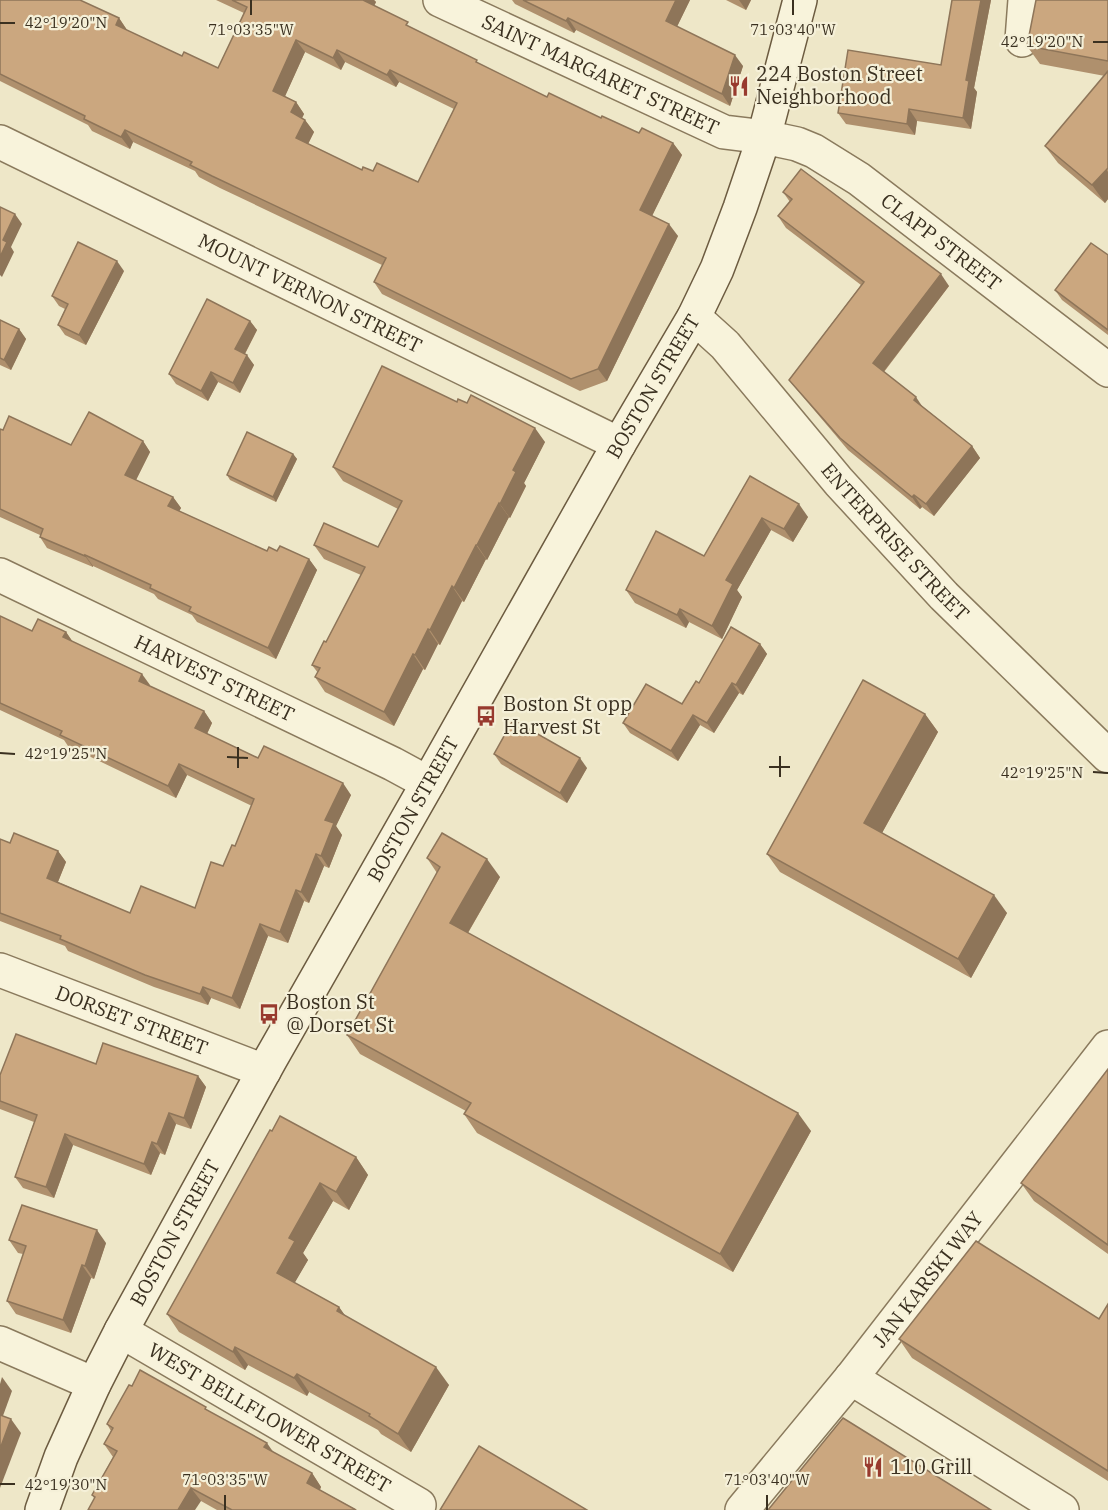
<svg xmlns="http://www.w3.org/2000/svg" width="1108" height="1510" font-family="'IBM Plex Serif',serif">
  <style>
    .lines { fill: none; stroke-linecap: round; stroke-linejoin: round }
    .minor-casing { stroke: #8a7a5d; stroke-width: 36 }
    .secondary-casing { stroke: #6c5b40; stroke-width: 36 }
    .minor { stroke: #f8f3db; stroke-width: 33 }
    .secondary { stroke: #f8f3db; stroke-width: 33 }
    .wall { fill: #af906d; fill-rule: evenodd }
    .shaded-wall { fill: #8e7559 }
    .building { fill: #cba77f; stroke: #8e7559; stroke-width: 1.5; fill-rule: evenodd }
    .ticks { fill: none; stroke: #3a3020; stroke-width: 2 }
    .labels { text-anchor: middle; stroke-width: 4.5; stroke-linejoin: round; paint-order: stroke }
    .poi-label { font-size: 20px; fill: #3a3020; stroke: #f5f0d8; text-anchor: start }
    .street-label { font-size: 20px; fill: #3a3020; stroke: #f5f0d8 }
    .ticks-label { font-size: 15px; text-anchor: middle; fill: #3a3020; stroke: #f5f0d8; stroke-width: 4.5; stroke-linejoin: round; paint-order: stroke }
  </style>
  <rect width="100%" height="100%" fill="#eee7c8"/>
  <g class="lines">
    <g class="minor-casing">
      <g id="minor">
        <path id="s1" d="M 440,0 L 724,132 L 764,137 L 797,144 L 814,151 L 859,179 L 1108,370"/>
        <path d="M 1022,40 L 1025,0"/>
        <path id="s2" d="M 0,142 L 619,444"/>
        <path id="s3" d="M 694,317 L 725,345 L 839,482 L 944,596 L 1108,756"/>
        <path id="s4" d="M 0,575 L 393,764 L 428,783"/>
        <path id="s5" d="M 0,970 L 264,1071"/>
        <path id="s6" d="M 121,1331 L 419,1505"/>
        <path d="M 0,1343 L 94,1384"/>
        <path d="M 851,1378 L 1062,1510"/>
        <path id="s7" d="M 742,1510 L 851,1378 L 1108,1047"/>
      </g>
    </g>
    <g class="secondary-casing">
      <g id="secondary">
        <path id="s8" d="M 42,1510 L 61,1457 L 94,1384 L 121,1331 L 270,1060 L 428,783 L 619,444 L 694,317 L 717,269 L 740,208 L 764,137 L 800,0"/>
      </g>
    </g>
    <use href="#minor" class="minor"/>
    <use href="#secondary" class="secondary"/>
  </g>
  <g class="wall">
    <path d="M 0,0 L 119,18 L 127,30 L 182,56 L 218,68 L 244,13 L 216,0 L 374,0 L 376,2 L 374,6 L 412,28 L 480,64 L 547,97 L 639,133 L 673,143 L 682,155 L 652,216 L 678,236 L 607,381 L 580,391 L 382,294 L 374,282 L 382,265 L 220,188 L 199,177 L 195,171 L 133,142 L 130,149 L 92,131 L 88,125 L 0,81 ZM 305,52 L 341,70 L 345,62 L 396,87 L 399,82 L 454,109 L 418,182 L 373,171 L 362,170 L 308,144 L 314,132 L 305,120 L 302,118 L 304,114 L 296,102 L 285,96 Z"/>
    <path d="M 512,0 L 690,0 L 677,26 L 743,66 L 730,106 L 576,30 L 574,33 L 515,4 Z"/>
    <path d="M 726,0 L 751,0 L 746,10 Z"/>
    <path d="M 952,0 L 991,0 L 974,88 L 977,92 L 971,129 L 917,121 L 915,135 L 846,124 L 838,113 L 941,65 Z"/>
    <path d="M 1108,0 L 1108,199 L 1105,203 L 1058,163 L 1045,146 L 1105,76 L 1040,64 L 1027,46 Z"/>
    <path d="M 783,192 L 949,286 L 884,372 L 923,407 L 972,446 L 980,458 L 934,516 L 922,507 L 920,509 L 848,450 L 798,391 L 789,380 L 861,285 L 786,228 L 778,216 L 790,202 Z"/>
    <path d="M 1108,255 L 1108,335 L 1062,300 L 1055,290 Z"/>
    <path d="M 124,271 L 86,345 L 65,335 L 58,325 L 65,309 L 59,306 L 52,296 Z"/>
    <path d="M 0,320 L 19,329 L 26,339 L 11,370 L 0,365 Z"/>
    <path d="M 250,321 L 257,330 L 245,354 L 254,365 L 240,393 L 218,382 L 208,401 L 176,384 L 169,374 Z"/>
    <path d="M 457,402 L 545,442 L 524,483 L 526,486 L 510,518 L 509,517 L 487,560 L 486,559 L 464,602 L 462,601 L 440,645 L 438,644 L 425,670 L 423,669 L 394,726 L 325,692 L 315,677 L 318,673 L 312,665 L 326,642 L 361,575 L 324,559 L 314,545 L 378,547 L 398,509 L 343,481 L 333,467 Z"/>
    <path d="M 0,429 L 71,445 L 143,441 L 150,452 L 136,480 L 173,497 L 181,508 L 179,511 L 267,551 L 277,551 L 309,559 L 317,570 L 276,659 L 197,622 L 192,615 L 158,599 L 154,594 L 93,566 L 93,567 L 47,548 L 40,537 L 40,535 L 0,517 Z"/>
    <path d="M 293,454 L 297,459 L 276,502 L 230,480 L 227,475 Z"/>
    <path d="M 750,476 L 808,517 L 793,542 L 771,530 L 737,590 L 742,597 L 722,639 L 689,622 L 686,628 L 635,603 L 626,590 L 704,556 Z"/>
    <path d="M 0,616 L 32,631 L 66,632 L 73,642 L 150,686 L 204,711 L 212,723 L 207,734 L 258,758 L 351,795 L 336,826 L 342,835 L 329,868 L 324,866 L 309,903 L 304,901 L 288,943 L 268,936 L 240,1009 L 211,998 L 208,1005 L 154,987 L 68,951 L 65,946 L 0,921 L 0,839 L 10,843 L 58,851 L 66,862 L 58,882 L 130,913 L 195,908 L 223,866 L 235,846 L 252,806 L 187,775 L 176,798 L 68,746 L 64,740 L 0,710 Z"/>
    <path d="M 760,644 L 767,654 L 743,695 L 739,693 L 714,733 L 700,725 L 678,761 L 630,733 L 623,723 L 682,704 L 699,683 Z"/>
    <path d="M 925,714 L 938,732 L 882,833 L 1007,913 L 971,978 L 780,872 L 767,854 Z"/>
    <path d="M 494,754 L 587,768 L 567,803 L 501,764 Z"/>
    <path d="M 427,858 L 500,877 L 468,933 L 811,1131 L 733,1272 L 477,1133 L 464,1114 L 466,1111 L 360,1054 L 347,1035 L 437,873 Z"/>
    <path d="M 96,1064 L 198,1076 L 206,1087 L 191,1129 L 176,1124 L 165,1155 L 160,1153 L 151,1175 L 73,1145 L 54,1198 L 23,1188 L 15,1177 L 34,1122 L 0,1109 L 0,1075 Z"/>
    <path d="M 1108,1069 L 1108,1254 L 1034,1201 L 1021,1183 Z"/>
    <path d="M 272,1131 L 356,1157 L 368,1175 L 349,1210 L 333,1201 L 303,1253 L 308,1260 L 294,1283 L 339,1307 L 345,1316 L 449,1385 L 411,1452 L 381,1434 L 378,1430 L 309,1392 L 307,1396 L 248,1365 L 245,1370 L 179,1332 L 167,1314 Z"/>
    <path d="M 9,1240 L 106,1243 L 94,1279 L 91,1278 L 71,1333 L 16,1314 L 7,1301 L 23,1254 L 18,1253 Z"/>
    <path d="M 1108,1304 L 1108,1481 L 912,1358 L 899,1339 L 1099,1319 Z"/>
    <path d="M 132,1386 L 210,1412 L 273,1452 L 312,1473 L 321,1487 L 320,1490 L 357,1510 L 217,1510 L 201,1501 L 94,1498 L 92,1495 L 113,1457 L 104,1444 L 111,1431 L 107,1424 Z"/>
  </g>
  <g class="shaded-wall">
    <path d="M 363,0 L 374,0 L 376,2 L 371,12 Z"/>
    <path d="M 676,0 L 690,0 L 674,33 L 666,21 Z"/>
    <path d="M 739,0 L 751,0 L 746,10 Z"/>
    <path d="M 981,0 L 991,0 L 974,88 L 977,92 L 971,129 L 963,118 L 966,80 Z"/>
    <path d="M 119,18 L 127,30 L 116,25 Z"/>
    <path d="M 568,18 L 576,30 L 574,33 L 566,21 Z"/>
    <path d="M 296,40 L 305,52 L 282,103 L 273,91 Z"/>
    <path d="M 337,50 L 345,62 L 341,70 L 333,58 Z"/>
    <path d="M 735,55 L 743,66 L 730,106 L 722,94 Z"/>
    <path d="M 390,70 L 399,82 L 396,87 L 387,75 Z"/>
    <path d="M 296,102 L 304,114 L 299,124 L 291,112 Z"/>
    <path d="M 909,109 L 917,121 L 915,135 L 907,124 Z"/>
    <path d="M 305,120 L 314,132 L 305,150 L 296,138 Z"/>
    <path d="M 125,130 L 133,142 L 130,149 L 121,137 Z"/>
    <path d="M 673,143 L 682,155 L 649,222 L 640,210 Z"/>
    <path d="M 1106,169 L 1108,172 L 1108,199 L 1105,203 L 1092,185 Z"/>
    <path d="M 15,214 L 22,224 L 11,247 L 14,252 L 2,277 L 0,275 L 0,257 L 3,240 Z"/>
    <path d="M 669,224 L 678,236 L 607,381 L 598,369 Z"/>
    <path d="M 117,261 L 124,271 L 86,345 L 79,335 Z"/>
    <path d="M 941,274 L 949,286 L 881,375 L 873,363 Z"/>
    <path d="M 250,321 L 257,330 L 242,359 L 235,349 Z"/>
    <path d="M 19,329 L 26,339 L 11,370 L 4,360 Z"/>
    <path d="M 247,355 L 254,365 L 240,393 L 233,383 Z"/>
    <path d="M 211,372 L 218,382 L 208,401 L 201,391 Z"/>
    <path d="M 916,397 L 924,409 L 914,400 Z"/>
    <path d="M 535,428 L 545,442 L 524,483 L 526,486 L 510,518 L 500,504 L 513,470 Z"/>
    <path d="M 143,441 L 150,452 L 133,486 L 125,475 Z"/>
    <path d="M 972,446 L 980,458 L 934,516 L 926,504 Z"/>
    <path d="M 293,454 L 297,459 L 276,502 L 273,497 Z"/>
    <path d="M 914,495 L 922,507 L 920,509 L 912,497 Z"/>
    <path d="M 173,497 L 181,508 L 176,517 L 168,506 Z"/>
    <path d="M 499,503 L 509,517 L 487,560 L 477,545 Z"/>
    <path d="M 799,504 L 808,517 L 793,542 L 784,529 Z"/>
    <path d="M 762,518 L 771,530 L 737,590 L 742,597 L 722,639 L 712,626 L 726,580 Z"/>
    <path d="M 476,545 L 486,559 L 464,602 L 454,588 Z"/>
    <path d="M 85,555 L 93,566 L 93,567 L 85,556 Z"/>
    <path d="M 309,559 L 317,570 L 276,659 L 268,648 Z"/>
    <path d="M 452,586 L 462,601 L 440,645 L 430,630 Z"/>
    <path d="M 680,609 L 689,622 L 686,628 L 677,615 Z"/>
    <path d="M 428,629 L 438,644 L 425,670 L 415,655 Z"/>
    <path d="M 66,632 L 74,644 L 63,637 Z"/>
    <path d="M 760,644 L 767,654 L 743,695 L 736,685 Z"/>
    <path d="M 413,654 L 423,669 L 394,726 L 384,712 Z"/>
    <path d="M 142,674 L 150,685 L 147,692 L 139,681 Z"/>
    <path d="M 732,683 L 739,693 L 714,733 L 707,723 Z"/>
    <path d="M 204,711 L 212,723 L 204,740 L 195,728 Z"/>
    <path d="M 925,714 L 938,732 L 877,842 L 864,823 Z"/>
    <path d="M 693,715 L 700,725 L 678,761 L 671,751 Z"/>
    <path d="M 580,758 L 587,768 L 567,803 L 560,793 Z"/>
    <path d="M 179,764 L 187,775 L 176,798 L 168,786 Z"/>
    <path d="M 343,783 L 351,795 L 336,826 L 342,835 L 329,868 L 321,856 L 325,820 Z"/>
    <path d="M 58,851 L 66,862 L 55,889 L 47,878 Z"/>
    <path d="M 316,854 L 324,866 L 309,903 L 301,892 Z"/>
    <path d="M 487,859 L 500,877 L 463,941 L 450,923 Z"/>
    <path d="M 296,890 L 304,901 L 288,943 L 280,932 Z"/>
    <path d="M 994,895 L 1007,913 L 971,978 L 958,959 Z"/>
    <path d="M 260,924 L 268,936 L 240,1009 L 232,998 Z"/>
    <path d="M 203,987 L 211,998 L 208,1005 L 200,994 Z"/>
    <path d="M 198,1076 L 206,1087 L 191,1129 L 184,1118 Z"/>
    <path d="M 169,1113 L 176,1124 L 165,1155 L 157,1144 Z"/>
    <path d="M 798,1113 L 811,1131 L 733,1272 L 720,1254 Z"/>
    <path d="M 65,1134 L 73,1145 L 54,1198 L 46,1187 Z"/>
    <path d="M 152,1142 L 160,1153 L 151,1175 L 144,1164 Z"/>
    <path d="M 356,1157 L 368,1175 L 349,1210 L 336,1192 Z"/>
    <path d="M 320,1183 L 333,1201 L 303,1253 L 308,1260 L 290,1291 L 277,1273 L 289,1238 Z"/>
    <path d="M 97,1230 L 106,1243 L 94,1279 L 85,1266 Z"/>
    <path d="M 82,1265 L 91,1278 L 71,1333 L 63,1320 Z"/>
    <path d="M 339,1307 L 352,1325 L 337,1311 Z"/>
    <path d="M 235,1347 L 248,1365 L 245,1370 L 233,1352 Z"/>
    <path d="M 436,1367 L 449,1385 L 411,1452 L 398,1434 Z"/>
    <path d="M 297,1374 L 309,1392 L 307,1396 L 294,1378 Z"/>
    <path d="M 2,1377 L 12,1391 L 0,1424 L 0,1384 Z"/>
    <path d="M 11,1419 L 21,1433 L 0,1488 L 0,1449 Z"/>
    <path d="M 267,1443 L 276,1456 L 264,1447 Z"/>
    <path d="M 312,1473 L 321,1487 L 316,1496 L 307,1483 Z"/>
    <path d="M 191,1488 L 201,1501 L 195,1510 L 178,1510 Z"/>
  </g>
  <g class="building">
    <path d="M 0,0 L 80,0 L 119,18 L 116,25 L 182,56 L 184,52 L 218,68 L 247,7 L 232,0 L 363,0 L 408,22 L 406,25 L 477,60 L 476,62 L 547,97 L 549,93 L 601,118 L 602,116 L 639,133 L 642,128 L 673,143 L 640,210 L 669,224 L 598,369 L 571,379 L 374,282 L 386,258 L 212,176 L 190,165 L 192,162 L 125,130 L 121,137 L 84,119 L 85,116 L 0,74 ZM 296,40 L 333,58 L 337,50 L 387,75 L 390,70 L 457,103 L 418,182 L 377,163 L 373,171 L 363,167 L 362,170 L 296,138 L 305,120 L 291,112 L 296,102 L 273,91 Z"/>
    <path d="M 523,0 L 676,0 L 666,21 L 735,55 L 722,94 L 568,18 L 566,21 Z"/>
    <path d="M 952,0 L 981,0 L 966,80 L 969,81 L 963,118 L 909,109 L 907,124 L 838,113 L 848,50 L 941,65 Z"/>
    <path d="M 1036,0 L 1108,0 L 1108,61 L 1027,46 Z"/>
    <path d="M 1108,71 L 1108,168 L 1092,185 L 1045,146 Z"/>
    <path d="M 801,169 L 941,274 L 873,363 L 916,397 L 914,400 L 972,446 L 926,504 L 914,495 L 912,497 L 840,438 L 789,380 L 864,282 L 778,216 L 792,199 L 783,192 Z"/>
    <path d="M 0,207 L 15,214 L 3,240 L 7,242 L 0,257 Z"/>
    <path d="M 78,242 L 117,261 L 79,335 L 58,325 L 68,304 L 52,296 Z"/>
    <path d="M 1091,243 L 1108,255 L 1108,330 L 1055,290 Z"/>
    <path d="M 207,299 L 250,321 L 235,349 L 247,355 L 233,383 L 211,372 L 201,391 L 169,374 Z"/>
    <path d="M 0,320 L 19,329 L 4,360 L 0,358 Z"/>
    <path d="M 382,366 L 457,402 L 458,399 L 467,403 L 471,395 L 535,428 L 513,470 L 516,472 L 500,504 L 499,503 L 477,545 L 476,545 L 454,588 L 452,586 L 430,630 L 428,629 L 415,655 L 413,654 L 384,712 L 315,677 L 320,668 L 312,665 L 324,641 L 326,642 L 365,567 L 314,545 L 324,523 L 378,547 L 402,501 L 333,467 Z"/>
    <path d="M 89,412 L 143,441 L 125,475 L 173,497 L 168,506 L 267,551 L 269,547 L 277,551 L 280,546 L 309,559 L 268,648 L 189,611 L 191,607 L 150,588 L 151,585 L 85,555 L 85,556 L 40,537 L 43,529 L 0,509 L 0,429 L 3,430 L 9,416 L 71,445 Z"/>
    <path d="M 247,432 L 293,454 L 273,497 L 227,475 Z"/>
    <path d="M 750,476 L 799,504 L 784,529 L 762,518 L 726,580 L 733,584 L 712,626 L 680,609 L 677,615 L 626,590 L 656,531 L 704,556 Z"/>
    <path d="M 0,616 L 32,631 L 38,619 L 66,632 L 63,637 L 142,674 L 139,681 L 204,711 L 195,728 L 258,758 L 264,746 L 343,783 L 325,820 L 334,823 L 321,856 L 316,854 L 301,892 L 296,890 L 280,932 L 260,924 L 232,998 L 203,987 L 200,994 L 145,975 L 60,939 L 61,936 L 0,913 L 0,839 L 10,843 L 14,833 L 58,851 L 47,878 L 130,913 L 141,886 L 195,908 L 211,862 L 223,866 L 232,845 L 235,846 L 254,799 L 179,764 L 168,786 L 60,735 L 62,731 L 0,703 Z"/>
    <path d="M 731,627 L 760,644 L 736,685 L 732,683 L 707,723 L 693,715 L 671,751 L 623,723 L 646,684 L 682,704 L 696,681 L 699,683 Z"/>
    <path d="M 863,680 L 925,714 L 864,823 L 994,895 L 958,959 L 767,854 Z"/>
    <path d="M 513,720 L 580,758 L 560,793 L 494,754 Z"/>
    <path d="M 442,833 L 487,859 L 450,923 L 798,1113 L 720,1254 L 464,1114 L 471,1103 L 347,1035 L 440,867 L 427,858 Z"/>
    <path d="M 16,1034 L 96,1064 L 103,1043 L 198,1076 L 184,1118 L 169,1113 L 157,1144 L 152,1142 L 144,1164 L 65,1134 L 46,1187 L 15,1177 L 37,1115 L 0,1101 L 0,1075 Z"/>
    <path d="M 1108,1069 L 1108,1245 L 1021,1183 Z"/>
    <path d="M 280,1116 L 356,1157 L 336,1192 L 320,1183 L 289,1238 L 295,1241 L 277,1273 L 339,1307 L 337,1311 L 436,1367 L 398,1434 L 369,1416 L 370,1414 L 297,1374 L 294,1378 L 235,1347 L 233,1352 L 167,1314 L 270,1130 L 272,1131 Z"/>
    <path d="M 22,1205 L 97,1230 L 85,1266 L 82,1265 L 63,1320 L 7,1301 L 26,1246 L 9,1240 Z"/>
    <path d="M 976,1241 L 1099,1319 L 1108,1304 L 1108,1471 L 899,1339 Z"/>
    <path d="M 140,1370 L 206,1407 L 205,1409 L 267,1443 L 264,1447 L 312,1473 L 307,1483 L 356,1510 L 232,1510 L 191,1488 L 178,1510 L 88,1510 L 95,1497 L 92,1495 L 117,1451 L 104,1444 L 113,1428 L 107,1424 L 129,1385 L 132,1386 Z"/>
    <path d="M 0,1415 L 11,1419 L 0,1449 Z"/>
    <path d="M 843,1418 L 991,1510 L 768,1510 Z"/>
    <path d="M 479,1446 L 587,1510 L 440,1510 Z"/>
  </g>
  <path class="ticks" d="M 251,15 L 251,0M 793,15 L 793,0M 0,23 L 15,23M 1093,42 L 1108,42M 0,753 L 15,754M 227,757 L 248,758M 769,767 L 790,767M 238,768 L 238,747M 1093,772 L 1108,773M 780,777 L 780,756M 0,1484 L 15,1484M 225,1510 L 225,1495M 767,1510 L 767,1495"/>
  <defs>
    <g id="restaurant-bare" transform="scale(1.62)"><path d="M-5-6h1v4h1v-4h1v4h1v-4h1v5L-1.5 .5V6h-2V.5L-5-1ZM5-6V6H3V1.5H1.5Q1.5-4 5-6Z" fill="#983a2e" stroke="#f5f0d8" stroke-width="2.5" paint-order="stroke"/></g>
    <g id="bus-bare" transform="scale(1.62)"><path d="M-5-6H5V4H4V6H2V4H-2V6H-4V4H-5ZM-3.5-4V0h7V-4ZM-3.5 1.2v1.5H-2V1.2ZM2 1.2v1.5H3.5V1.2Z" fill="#983a2e" stroke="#f5f0d8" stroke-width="2.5" paint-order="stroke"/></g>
  </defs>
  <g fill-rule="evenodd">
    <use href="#restaurant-bare" x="739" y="86"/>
    <use href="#bus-bare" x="486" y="716"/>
    <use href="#bus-bare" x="269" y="1014"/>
    <use href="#restaurant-bare" x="873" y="1467"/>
  </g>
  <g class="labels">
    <g class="poi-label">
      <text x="756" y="81">224 Boston Street<tspan x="756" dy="23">Neighborhood</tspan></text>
      <text x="503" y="711">Boston St opp<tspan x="503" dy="23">Harvest St</tspan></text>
      <text x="286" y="1009">Boston St<tspan x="286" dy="23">@ Dorset St</tspan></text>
      <text x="890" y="1474">110 Grill</text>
    </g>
    <g class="street-label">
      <text dy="7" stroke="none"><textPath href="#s1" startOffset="177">SAINT MARGARET STREET</textPath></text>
      <text dy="7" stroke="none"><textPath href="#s1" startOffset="562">CLAPP STREET</textPath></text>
      <text dy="7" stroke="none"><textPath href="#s2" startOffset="345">MOUNT VERNON STREET</textPath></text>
      <text dy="7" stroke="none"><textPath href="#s8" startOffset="1280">BOSTON STREET</textPath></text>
      <text dy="7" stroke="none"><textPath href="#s3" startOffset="302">ENTERPRISE STREET</textPath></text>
      <text dy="7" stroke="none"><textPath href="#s4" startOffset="238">HARVEST STREET</textPath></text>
      <text dy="7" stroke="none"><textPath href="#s8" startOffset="794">BOSTON STREET</textPath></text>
      <text dy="7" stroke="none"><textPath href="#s5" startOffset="141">DORSET STREET</textPath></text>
      <text dy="7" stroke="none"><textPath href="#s8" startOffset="308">BOSTON STREET</textPath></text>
      <text dy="7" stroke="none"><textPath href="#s7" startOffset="296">JAN KARSKI WAY</textPath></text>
      <text dy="7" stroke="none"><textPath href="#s6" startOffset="172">WEST BELLFLOWER STREET</textPath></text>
    </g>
  </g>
  <g class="ticks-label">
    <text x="66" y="28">42°19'20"N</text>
    <text x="251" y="35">71°03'35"W</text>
    <text x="793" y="35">71°03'40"W</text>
    <text x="1042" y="47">42°19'20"N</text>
    <text x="66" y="759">42°19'25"N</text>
    <text x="1042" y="778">42°19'25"N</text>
    <text x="225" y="1485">71°03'35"W</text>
    <text x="767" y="1485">71°03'40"W</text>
    <text x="66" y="1490">42°19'30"N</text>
  </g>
</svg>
